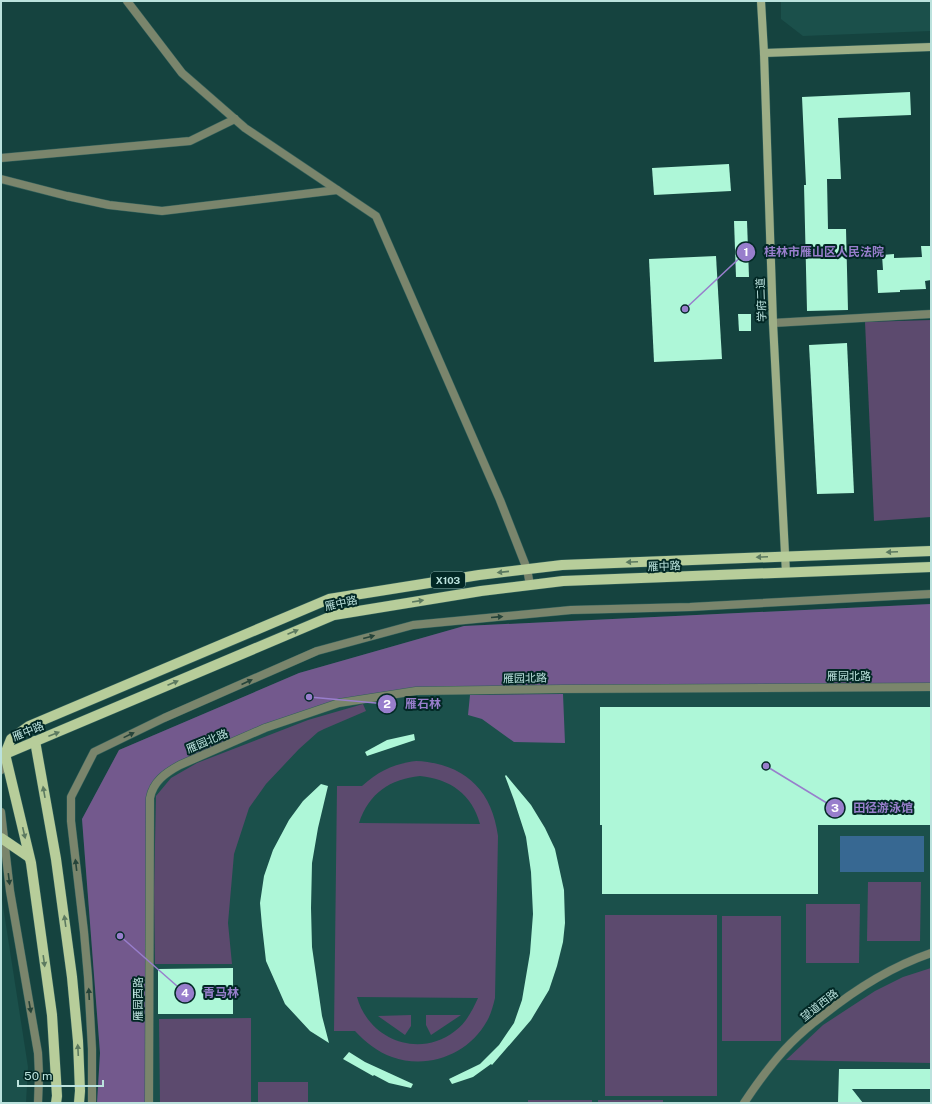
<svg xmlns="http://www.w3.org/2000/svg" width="932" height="1104" font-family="'Public Sans','Noto Sans SC',sans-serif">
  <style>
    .built { fill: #1b504b }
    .green { fill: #5c4a6e; fill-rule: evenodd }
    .forest { fill: #73598d }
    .water { fill: #376892 }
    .building { fill: #aef7d8 }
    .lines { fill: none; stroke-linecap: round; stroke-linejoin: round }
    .street-casing { stroke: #33605b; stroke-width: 9 }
    .secondary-casing { stroke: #33605b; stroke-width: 9 }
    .primary-casing { stroke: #33605b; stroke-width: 11 }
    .street { stroke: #7a856c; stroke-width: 8 }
    .secondary { stroke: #9dae86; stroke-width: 8 }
    .primary { stroke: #b7cd9a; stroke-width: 10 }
    .oneway { fill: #5c7a60 }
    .oneway2 { fill: #26443a }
    .labels { text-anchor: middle; stroke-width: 4; stroke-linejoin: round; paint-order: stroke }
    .shield { fill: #022825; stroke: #84aaa6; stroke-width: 1 }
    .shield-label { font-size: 10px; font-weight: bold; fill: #bbe2dd }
    .street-label { font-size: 11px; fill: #bbe2dd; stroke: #022825 }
    .leader { fill: none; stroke: #987ecc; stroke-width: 1.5 }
    .callout-dot { fill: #987ecc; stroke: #022825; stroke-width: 1.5 }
    .mark-label { font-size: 12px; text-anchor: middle; font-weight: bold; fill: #fff }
    .callout-label { font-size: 12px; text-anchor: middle; font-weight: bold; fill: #987ecc; stroke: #022825; stroke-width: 4; stroke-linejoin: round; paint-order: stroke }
  </style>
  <rect width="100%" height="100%" fill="#15433f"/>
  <g class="built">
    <path d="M 781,1 L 931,1 L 931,31 L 803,36 L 781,19 Z"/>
    <path d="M 931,604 L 931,1103 L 97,1103 L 100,1053 L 82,819 L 119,750 L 299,673 L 464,626 Z"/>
    <path d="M 1,893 L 28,1067 L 26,1103 L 1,1103 Z"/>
  </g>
  <g class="green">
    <path d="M 931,320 L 931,517 L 874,521 L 865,322 Z"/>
    <path d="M 363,704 L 366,711 L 324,729 L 318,732 L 299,749 L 266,784 L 249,808 L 234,854 L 228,923 L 232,964 L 155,964 L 154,891 L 156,796 L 171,778 L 197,763 L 308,720 Z"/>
    <path d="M 416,761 C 463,763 492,789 498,836 L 495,998 C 493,1006 491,1014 487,1021 C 469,1054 428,1070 392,1057 C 378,1052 365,1042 355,1031 L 334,1031 L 337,786 L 362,786 C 379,771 393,764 416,761 ZM 420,776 C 450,779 472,794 480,824 L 359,823 C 369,793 390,779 420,776 ZM 357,997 L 478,998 C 472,1011 466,1023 455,1031 C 419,1059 369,1040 357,997 Z"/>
    <path d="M 868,882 L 921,882 L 920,941 L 867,941 Z"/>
    <path d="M 806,904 L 860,904 L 859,963 L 806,963 Z"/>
    <rect x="605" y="915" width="112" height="181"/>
    <rect x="722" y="916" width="59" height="125"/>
    <path d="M 931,968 L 931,1063 L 786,1060 L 823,1025 L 852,1006 L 875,991 L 903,977 Z"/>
    <path d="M 411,1015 L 411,1026 L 405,1035 L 378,1016 Z"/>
    <path d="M 426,1015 L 461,1015 L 431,1035 L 426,1025 Z"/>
    <path d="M 251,1018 L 251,1103 L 160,1103 L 159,1019 Z"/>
    <rect x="258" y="1082" width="50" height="21"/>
    <rect x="528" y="1100" width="64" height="3"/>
    <rect x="598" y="1100" width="65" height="3"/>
  </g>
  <g class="forest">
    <path d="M 931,604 L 931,687 L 416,691 L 339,703 L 180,765 L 154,785 L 149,1103 L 97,1103 L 100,1053 L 82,819 L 119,750 L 299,673 L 464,626 Z"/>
    <path d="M 563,694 L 565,743 L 514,742 L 482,719 L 468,715 L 470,695 Z"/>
  </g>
  <rect class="water" x="840" y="836" width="84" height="36"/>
  <g class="building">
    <path d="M 910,92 L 911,115 L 838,118 L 841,179 L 827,179 L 828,229 L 846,229 L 848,310 L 807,311 L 804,185 L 806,185 L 802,97 Z"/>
    <path d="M 729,164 L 731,191 L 654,195 L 652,168 Z"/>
    <path d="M 734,221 L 747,221 L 749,277 L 736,277 Z"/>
    <path d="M 921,246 L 931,246 L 931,280 L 925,281 L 926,289 L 900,290 L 900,292 L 878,293 L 877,270 L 883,270 L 882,255 L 894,254 L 894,258 L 922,257 Z"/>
    <path d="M 716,256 L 722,359 L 654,362 L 649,259 Z"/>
    <path d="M 738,314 L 751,314 L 751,331 L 739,331 Z"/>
    <path d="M 847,343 L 854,493 L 817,494 L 809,345 Z"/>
    <path d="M 600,707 L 931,707 L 931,825 L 818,825 L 818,894 L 602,894 L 602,825 L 600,825 Z"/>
    <path d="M 414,734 L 415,740 L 367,756 L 365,752 L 387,740 Z"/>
    <path d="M 506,775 L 531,805 L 545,828 L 555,849 L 564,890 L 565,923 L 563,942 L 557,966 L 549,990 L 531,1020 L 519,1034 L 492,1065 L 491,1064 L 473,1077 L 452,1084 L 449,1079 L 480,1064 L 499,1045 L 514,1023 L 522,1000 L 530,953 L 533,914 L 531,872 L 526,837 L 514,800 L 505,776 Z"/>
    <path d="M 321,784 L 328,786 L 318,828 L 312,863 L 311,908 L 312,947 L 322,1016 L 329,1043 L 310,1031 L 285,1004 L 266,961 L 262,926 L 260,903 L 264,876 L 273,850 L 289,820 L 303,801 Z"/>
    <path d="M 233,968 L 233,1014 L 158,1014 L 158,969 Z"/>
    <path d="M 349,1052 L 365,1062 L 413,1084 L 411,1088 L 389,1083 L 374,1075 L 373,1076 L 343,1059 Z"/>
    <path d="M 839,1069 L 931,1069 L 931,1089 L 852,1089 L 863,1103 L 838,1103 Z"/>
  </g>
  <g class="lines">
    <g class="street-casing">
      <g id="street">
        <path d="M 127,1 L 182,73 L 245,128 L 376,216 L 500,500 L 527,569 L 530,585"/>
        <path d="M 1,158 L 190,141 L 235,119"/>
        <path d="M 1,179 L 67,196 L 109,205 L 162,211 L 337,190"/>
        <path d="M 773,323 L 931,314"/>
        <path d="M 1,770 L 5,755"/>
        <path d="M 1,812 L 10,891 L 38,1053 L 39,1075 L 38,1103"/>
        <path d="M 92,1103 L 92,1049 L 88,977 L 84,932 L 71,821 L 71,797 L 94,752 L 164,718 L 317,651 L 413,625 L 571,610 L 690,607 L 931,594"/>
        <path d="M 149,1103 L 150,798 C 153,782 165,773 180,765 L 265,728 L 339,703 L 416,691 L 563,689 L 931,687"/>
        <path d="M 744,1103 C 758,1082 773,1061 791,1043 C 800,1034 810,1025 821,1017 C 854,990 890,967 931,953"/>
      </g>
    </g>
    <g class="secondary-casing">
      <g id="secondary">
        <path d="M 761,1 L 764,53 L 773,323 L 786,573"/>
        <path d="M 764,53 L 931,47"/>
      </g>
    </g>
    <g class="primary-casing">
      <g id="primary">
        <path d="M 35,741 L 56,859 L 72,977 L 78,1041 L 80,1091 L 79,1103"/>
        <path d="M 5,754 L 11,739 L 29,726 L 329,599 L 479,575 L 562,565 L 931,551"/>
        <path d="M 5,754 L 31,863 L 52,1015 L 57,1096 L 56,1103"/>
        <path d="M 3,755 L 334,615 L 481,591 L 563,581 L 931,567"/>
        <path d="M 1,838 L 29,857"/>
      </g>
    </g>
    <use href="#street" class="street"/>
    <use href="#secondary" class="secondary"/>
    <use href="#primary" class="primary"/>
  </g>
  <defs><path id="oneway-solid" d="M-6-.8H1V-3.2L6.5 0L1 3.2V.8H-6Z"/></defs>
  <g class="oneway">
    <use href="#oneway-solid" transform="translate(892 552) rotate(178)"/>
    <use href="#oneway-solid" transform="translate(762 557) rotate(178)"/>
    <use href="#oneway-solid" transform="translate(632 562) rotate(178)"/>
    <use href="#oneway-solid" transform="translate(503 572) rotate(174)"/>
    <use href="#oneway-solid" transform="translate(418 601) rotate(-9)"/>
    <use href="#oneway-solid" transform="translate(293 632) rotate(-23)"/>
    <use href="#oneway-solid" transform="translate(173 683) rotate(-23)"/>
    <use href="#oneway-solid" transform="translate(54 734) rotate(-21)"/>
    <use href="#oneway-solid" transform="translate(44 792) rotate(-100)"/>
    <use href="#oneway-solid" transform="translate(24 833) rotate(77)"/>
    <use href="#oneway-solid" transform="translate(65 921) rotate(-98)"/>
    <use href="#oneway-solid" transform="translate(44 961) rotate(82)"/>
    <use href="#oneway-solid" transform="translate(78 1050) rotate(-93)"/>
  </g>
  <g class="oneway2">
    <use href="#oneway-solid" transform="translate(497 617) rotate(-5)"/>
    <use href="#oneway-solid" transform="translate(369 637) rotate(-15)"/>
    <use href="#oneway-solid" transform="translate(247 682) rotate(-24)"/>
    <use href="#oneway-solid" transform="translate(129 735) rotate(-26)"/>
    <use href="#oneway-solid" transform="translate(76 865) rotate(-97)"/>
    <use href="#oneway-solid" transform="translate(9 879) rotate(83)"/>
    <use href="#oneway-solid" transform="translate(89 994) rotate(-93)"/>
    <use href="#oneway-solid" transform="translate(30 1007) rotate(80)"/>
  </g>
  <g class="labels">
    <rect class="shield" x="431" y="572" width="34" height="16" rx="3"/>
    <g class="shield-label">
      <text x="448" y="584">X103</text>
    </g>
    <g class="street-label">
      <text transform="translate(761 300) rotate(-92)" y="4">学府二道</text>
      <text transform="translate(664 566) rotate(-2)" y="4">雁中路</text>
      <text transform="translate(341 603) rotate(-13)" y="4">雁中路</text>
      <text x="849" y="680">雁园北路</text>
      <text transform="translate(525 678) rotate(-1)" y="4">雁园北路</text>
      <text transform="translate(28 731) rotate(-22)" y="4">雁中路</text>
      <text transform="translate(207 741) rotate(-23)" y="4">雁园北路</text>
      <text transform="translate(138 999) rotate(-90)" y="4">雁园西路</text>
      <text transform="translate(819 1005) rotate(-38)" y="4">望道西路</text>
    </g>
  </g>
  <path class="leader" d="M685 309L746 252M309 697L387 704M766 766L835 808M120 936L185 993"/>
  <g class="callout-dot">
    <circle cx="685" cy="309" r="4"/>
    <circle cx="309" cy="697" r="4"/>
    <circle cx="766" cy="766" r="4"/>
    <circle cx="120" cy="936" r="4"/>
    <circle cx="746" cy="252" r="10"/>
    <circle cx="387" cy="704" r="10"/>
    <circle cx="835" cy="808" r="10"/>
    <circle cx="185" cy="993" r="10"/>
  </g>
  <g class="mark-label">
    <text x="746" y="256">1</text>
    <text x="387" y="708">2</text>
    <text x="835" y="812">3</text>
    <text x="185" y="997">4</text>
  </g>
  <g class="callout-label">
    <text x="824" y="256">桂林市雁山区人民法院</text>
    <text x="423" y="708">雁石林</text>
    <text x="883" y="812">田径游泳馆</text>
    <text x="221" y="997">青马林</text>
  </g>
  <rect width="932" height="1104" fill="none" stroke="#bbe2dd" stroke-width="4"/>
  <path d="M18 1080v6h85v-6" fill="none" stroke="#bbe2dd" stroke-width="2"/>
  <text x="24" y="1080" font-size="12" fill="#bbe2dd" stroke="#022825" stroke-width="3" paint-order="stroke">50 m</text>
</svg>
